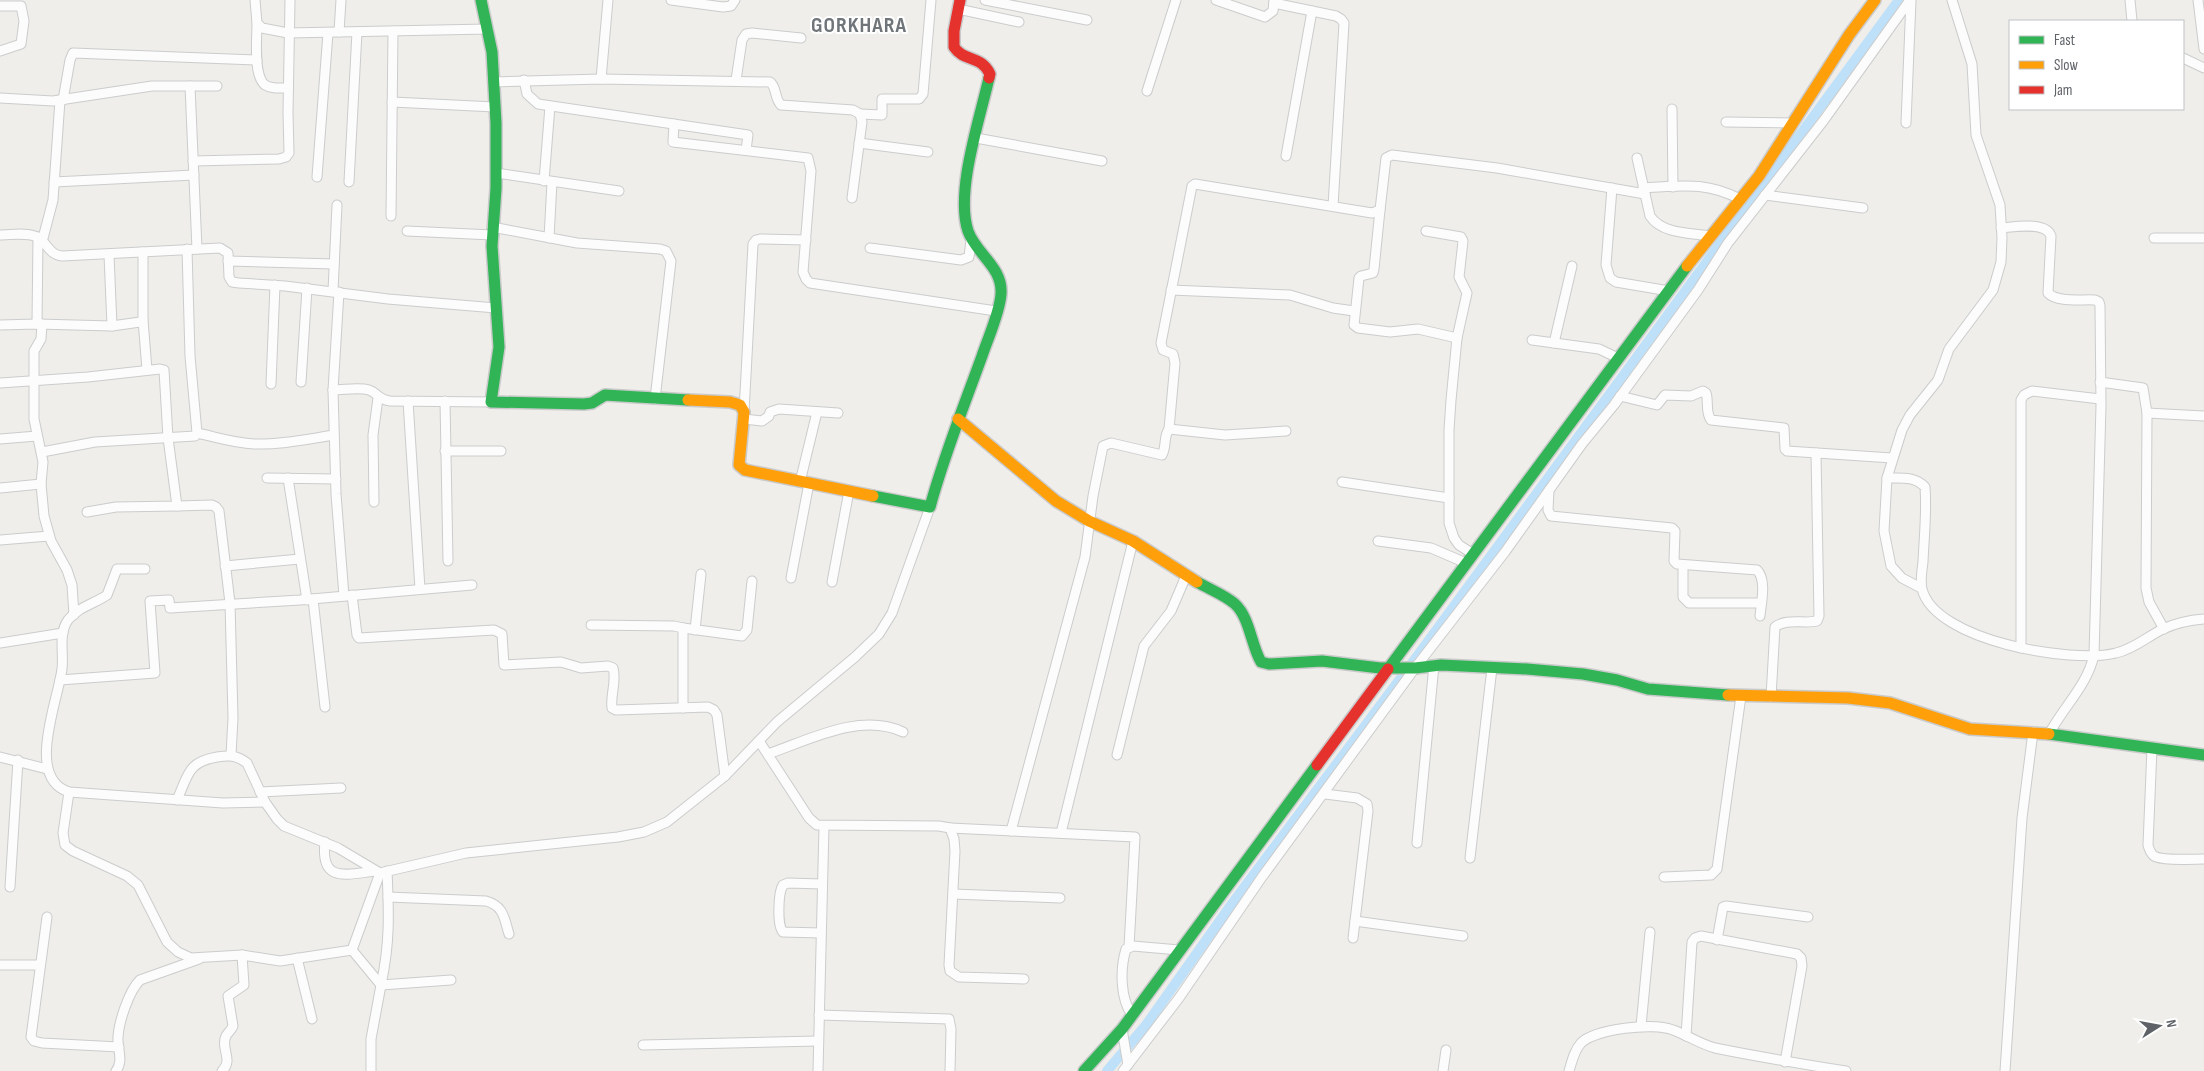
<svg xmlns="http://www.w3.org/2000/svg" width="2204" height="1071" font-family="'Sofia Sans Condensed',sans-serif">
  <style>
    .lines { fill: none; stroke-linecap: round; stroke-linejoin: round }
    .canal { stroke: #bfe0f9; stroke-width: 10 }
    .street-casing { stroke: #cbcccc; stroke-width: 11 }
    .fast-casing { stroke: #cacacb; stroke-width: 14 }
    .slow-casing { stroke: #cacacb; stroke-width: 14 }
    .jam-casing { stroke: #cacacb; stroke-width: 14 }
    .street { stroke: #fdfcfc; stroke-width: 9 }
    .fast { stroke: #30b455; stroke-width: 11 }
    .slow { stroke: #ff9f0a; stroke-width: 11 }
    .jam { stroke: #e5322d; stroke-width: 11 }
    .labels { text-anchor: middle; stroke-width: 4; stroke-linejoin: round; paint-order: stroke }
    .district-label { font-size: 22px; font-weight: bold; letter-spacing: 1px; fill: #70757a; stroke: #fff }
  </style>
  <rect width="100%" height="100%" fill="#efeeea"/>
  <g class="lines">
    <path class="canal" d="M 1107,1071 L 1146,1025 L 1231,905 L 1421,651 L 1899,0"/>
    <g class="street-casing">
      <g id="street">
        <path d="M 255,0 L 257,23 L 262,28 L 288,33 L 488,29"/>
        <path d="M 671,0 L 723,7 L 731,6 L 735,0"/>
        <path d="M 985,0 L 1087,20"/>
        <path d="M 1216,0 L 1265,17 L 1273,11 L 1274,0"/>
        <path d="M 2130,0 L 2132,21"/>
        <path d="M 2198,0 L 2204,49"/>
        <path d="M 1274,3 L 1336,16 L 1341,19 L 1344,23 L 1333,206"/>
        <path d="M 0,6 L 21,6 L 24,21 L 21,44 L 0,51"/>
        <path d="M 958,9 L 1019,22"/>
        <path d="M 257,23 C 257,37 253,76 265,85 C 271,89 280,88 288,88"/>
        <path d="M 339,32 L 341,0"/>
        <path d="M 2183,58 L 2204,68"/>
        <path d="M 601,79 L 608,0"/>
        <path d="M 524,80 L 527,94 L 538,104 L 748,135 L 746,150"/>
        <path d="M 736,80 L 742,40 L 746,34 L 752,33 L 801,38"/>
        <path d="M 494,82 L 601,79 L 770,82 C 777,87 774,98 781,105 L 853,110 L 860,114 L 862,122 L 852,198"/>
        <path d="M 190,86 L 197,249"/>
        <path d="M 1147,91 L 1176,0"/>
        <path d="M 0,98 L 53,101 L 152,86 L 217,86"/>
        <path d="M 63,100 L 70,60 L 73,53 L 257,60"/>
        <path d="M 392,102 L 495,107"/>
        <path d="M 1672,109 L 1673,187"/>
        <path d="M 860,114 L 882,115 L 882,99 L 919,99 L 923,94 L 931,0"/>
        <path d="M 1726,122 L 1793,123"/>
        <path d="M 1906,123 L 1911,0"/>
        <path d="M 674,124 L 673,142 L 808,158 L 811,171 L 803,272 L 806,279 L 810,283 L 996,311"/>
        <path d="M 976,138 L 1102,161"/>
        <path d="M 859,143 L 928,152"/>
        <path d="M 1286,156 L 1312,11"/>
        <path d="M 1637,158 L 1650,216 C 1662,234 1690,233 1710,236"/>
        <path d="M 193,161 L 279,159 L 286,157 L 289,153 L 288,113 L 290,0"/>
        <path d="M 496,173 L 619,191"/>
        <path d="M 317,177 L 328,33"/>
        <path d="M 544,181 L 550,106"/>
        <path d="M 54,182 L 194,175"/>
        <path d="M 349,182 L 357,32"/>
        <path d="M 1612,188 L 1606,265 L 1610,278 L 1616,282 L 1669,291"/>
        <path d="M 1643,188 C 1681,186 1705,181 1740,199"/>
        <path d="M 1765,195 L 1863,208"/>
        <path d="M 1380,210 L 1374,269 L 1373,273 L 1361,276 L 1359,278 L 1354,325 L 1358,328 L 1390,332 L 1418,329 L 1457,338"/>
        <path d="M 391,216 L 393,31"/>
        <path d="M 492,227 L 577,243 L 660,249 L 666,251 L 671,261 L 655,399"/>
        <path d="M 2001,228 C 2014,227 2046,221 2051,236 L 2048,293 C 2058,303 2082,299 2095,300 L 2099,302 L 2100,306 L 2101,406 L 2094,655 C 2087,686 2064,706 2049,734"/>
        <path d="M 407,231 L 492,235"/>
        <path d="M 1426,231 L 1461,237 L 1463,241 L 1459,277 L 1467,293 L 1457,338 L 1451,400 L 1449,430 L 1449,523 L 1454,538 L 1459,545 L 1473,554"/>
        <path d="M 0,235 C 11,235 27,232 37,237 C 47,242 49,255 62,256 L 220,248 L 228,253 L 229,277 L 232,282 L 239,283 L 285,286 L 388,299 L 496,308"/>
        <path d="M 549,238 L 552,182"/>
        <path d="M 2154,238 L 2204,238"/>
        <path d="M 42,242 L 53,200 L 60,100"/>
        <path d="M 870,248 L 961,260 L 969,257 L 971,240"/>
        <path d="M 109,255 L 112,326 L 140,322 L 143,320 L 143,252"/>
        <path d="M 228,261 L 334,264"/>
        <path d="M 1171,290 L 1290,295 L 1333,308 L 1354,311"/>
        <path d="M 333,291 L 337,205"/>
        <path d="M 339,292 L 333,390 L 336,494 L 344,596"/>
        <path d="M 143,320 L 147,370"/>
        <path d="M 37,324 L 38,237"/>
        <path d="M 42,324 L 41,339 L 34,351 L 34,419 L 43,462 L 41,484 L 44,516 L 51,541 L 67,570 L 72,585 L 74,615"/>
        <path d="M 0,325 L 37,324 L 112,326"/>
        <path d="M 1532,340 L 1599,349 L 1618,358"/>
        <path d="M 1554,343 L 1572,266"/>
        <path d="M 301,382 L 307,288"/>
        <path d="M 2100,382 L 2143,388 L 2147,413"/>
        <path d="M 0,383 L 88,377 L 160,369 L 164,370 L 168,438 L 177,506 L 116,507 L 87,512"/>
        <path d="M 271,384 L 275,285"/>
        <path d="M 333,390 C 345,390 358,387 369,390 C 378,393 377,399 390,401 L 491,402"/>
        <path d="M 1620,396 L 1657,405 L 1665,395 L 1691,396 L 1703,391 L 1706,393 C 1709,402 1705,412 1711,420 L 1784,428 L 1785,449 L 1787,451 L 1892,458"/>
        <path d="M 408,401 L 420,589"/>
        <path d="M 445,401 L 448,561"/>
        <path d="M 744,412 L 753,244 L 756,240 L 760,239 L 806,240"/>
        <path d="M 744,419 L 762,421 L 769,416 L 770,412 L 779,409 L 838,413"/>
        <path d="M 1169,429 L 1175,363 L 1173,354 L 1163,350 L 1161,343 L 1192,186 L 1195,184 L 1372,213 L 1380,210 L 1386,158 L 1392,155 L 1497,168 L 1645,194"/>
        <path d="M 197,433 C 216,437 234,443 254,444 C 280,445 308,439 334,435"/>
        <path d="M 0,439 L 37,436"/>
        <path d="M 445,451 L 501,451"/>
        <path d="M 42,452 L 95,442 L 195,436 L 197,433 L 190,356 L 187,249"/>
        <path d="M 267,478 L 336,479"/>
        <path d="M 288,478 L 307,600"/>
        <path d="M 1887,478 C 1901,478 1915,476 1925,487 C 1927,512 1924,537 1923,562 C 1922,570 1920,581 1922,589 C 1935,641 2072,664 2116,653 C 2134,649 2148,636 2163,629 C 2176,623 2191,620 2204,619"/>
        <path d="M 800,482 L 817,412"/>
        <path d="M 1342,482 L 1449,498"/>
        <path d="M 0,488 L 41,484"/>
        <path d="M 1549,490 L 1548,510 L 1551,516 L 1672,528 L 1675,531 L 1674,561 L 1677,564 L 1757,570 C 1767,580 1761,604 1760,616"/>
        <path d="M 374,502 L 373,435 L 378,398"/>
        <path d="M 177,506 L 212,505 L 216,507 L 219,511 L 230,603 L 233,718 L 231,755"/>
        <path d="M 0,540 L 49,536"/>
        <path d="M 1378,541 L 1431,548 L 1466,563"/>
        <path d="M 1683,565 L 1683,597 L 1689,603 L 1761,603"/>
        <path d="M 225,566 L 300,559"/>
        <path d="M 145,569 L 117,569 L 107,595 C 94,604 78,607 68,620 C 58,634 64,653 62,669 C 58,701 25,778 69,792 L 223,803 L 265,802"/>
        <path d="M 791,578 L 809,483"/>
        <path d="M 832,582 L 849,491"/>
        <path d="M 1921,588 L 1902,578 L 1891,566 L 1884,531 L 1887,478 L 1902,430 L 1910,415 L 1938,380 L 1949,349 L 1993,290 L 2001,262 L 2002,238 L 2000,205 L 1976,135 L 1972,64 L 1952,0"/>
        <path d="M 352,595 L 357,635 L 359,638 L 494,630 L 502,634 L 504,665 L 561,662 L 581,668 L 608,666 L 613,668 C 617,681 610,695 612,708 L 616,710 L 708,707 L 714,710 L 717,715 L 725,776"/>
        <path d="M 313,599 L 325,707"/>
        <path d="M 591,625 L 674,626 L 683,628 L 683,708"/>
        <path d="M 683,628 L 742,636 L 747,630 L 752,581"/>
        <path d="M 2164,629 L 2149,602 L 2146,588 L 2147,413 L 2204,416"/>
        <path d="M 695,630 L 701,574"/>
        <path d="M 0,643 L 63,633"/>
        <path d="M 2021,648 L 2021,400 L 2024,395 L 2032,391 L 2100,399"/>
        <path d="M 60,680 L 155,673 L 150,601 L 169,600 L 170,608 L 300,600 L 472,585"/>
        <path d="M 1771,697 L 1775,627 C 1786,618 1804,624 1817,621 L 1819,616 L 1816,453"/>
        <path d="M 759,741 L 809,818 L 817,825 L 939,826 L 950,828 L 954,839 L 955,851 L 949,965 L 950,971 L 959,977 L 1024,979"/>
        <path d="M 2152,748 L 2148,845 C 2149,849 2150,853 2154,856 C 2162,861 2193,859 2204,859"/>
        <path d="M 768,754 C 809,740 860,712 903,732"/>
        <path d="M 1117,755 L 1144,646 L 1171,611 L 1186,576"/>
        <path d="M 0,757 L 47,769"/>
        <path d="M 69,792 L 63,833 L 65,845 L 73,851 L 127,876 L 138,885 L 167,942 L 178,952 L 191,958 L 242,955 L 280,961 L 352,950 L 380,873 L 466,853 L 618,837 L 644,832 L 667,822 L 725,776 L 777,722 L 855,657 L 879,634 L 892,613 L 930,507"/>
        <path d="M 260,792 L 341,788"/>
        <path d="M 1325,794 L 1357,798 L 1367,804 L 1368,811 L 1353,938"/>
        <path d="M 177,800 C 188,776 187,762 217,757 C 230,755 236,755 247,763 L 265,802 L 277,819 L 284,826 L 338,848 L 380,873"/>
        <path d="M 950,828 L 1135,837 L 1129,947"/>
        <path d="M 1011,831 L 1085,557 L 1093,496 L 1103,446 L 1111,443 L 1162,455 C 1167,446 1163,437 1169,429 L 1225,435 L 1286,431"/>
        <path d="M 1061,833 L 1133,541"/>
        <path d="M 325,842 C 320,884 347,874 376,871"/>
        <path d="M 1417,843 L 1434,665"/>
        <path d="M 1470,858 L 1492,668"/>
        <path d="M 387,871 C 389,914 390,943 381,985 L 451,980"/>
        <path d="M 1664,877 L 1711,875 L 1717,869 L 1741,696"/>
        <path d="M 10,887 L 18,760"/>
        <path d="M 953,894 L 1060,898"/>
        <path d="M 388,897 L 486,901 C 504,906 504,918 509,934"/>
        <path d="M 47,917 L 31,1037 L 34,1041 L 42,1043 L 119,1047"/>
        <path d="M 1355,921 L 1463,936"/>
        <path d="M 821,933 L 783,932 C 777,926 778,893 783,885 L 788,883 L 822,884"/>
        <path d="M 1717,940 L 1723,907 L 1726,906 L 1808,917"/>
        <path d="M 352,950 L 381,985 L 371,1039 L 371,1071"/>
        <path d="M 297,958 L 312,1019"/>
        <path d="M 0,965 L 40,965"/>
        <path d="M 819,1015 L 949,1019 L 951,1029 L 950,1071"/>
        <path d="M 1132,1015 C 1120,998 1120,969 1126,949 L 1133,946 L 1179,950"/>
        <path d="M 1641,1026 L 1650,932"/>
        <path d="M 1122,1029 L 1128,1065"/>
        <path d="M 1686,1036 L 1692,942 L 1695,938 L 1701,936 L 1797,954 L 1801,958 L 1802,966 L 1785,1062"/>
        <path d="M 643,1045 L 818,1041"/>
        <path d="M 116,1071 C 124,1061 117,1048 118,1037 C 119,1021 129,991 140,980 L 199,959"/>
        <path d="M 222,1071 C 234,1060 220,1048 226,1036 C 228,1032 231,1031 233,1026 L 228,996 L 244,985 L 242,955"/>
        <path d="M 818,1071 L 824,826"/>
        <path d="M 1123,1071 L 1179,998 L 1262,877 L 1415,668 L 1505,552 L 1582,444 L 1614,405 L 1698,290 L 1728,243 L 1824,120 L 1910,0"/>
        <path d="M 1443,1071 L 1446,1050"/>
        <path d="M 1569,1071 C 1572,1061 1574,1051 1581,1043 C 1595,1029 1654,1022 1673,1030 C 1687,1035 1700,1044 1715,1048 C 1759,1057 1802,1064 1846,1071"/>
        <path d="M 2005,1071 L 2022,818 L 2033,732"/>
      </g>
    </g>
    <g class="fast-casing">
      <g id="fast">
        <path d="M 481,0 L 492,52 L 496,123 L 496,188 L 492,246 L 499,347 L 491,402 L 584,404 L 592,403 L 605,395 L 688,400"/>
        <path d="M 873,496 L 930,507 C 944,455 964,406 982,356 C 988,338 1000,312 1001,294 C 1003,267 976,254 968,231 C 955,192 980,118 989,78"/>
        <path d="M 1197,582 C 1209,589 1225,595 1235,604 C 1250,618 1251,645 1261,662 L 1269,664 L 1322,661 L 1380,668 L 1415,668 L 1441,665 L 1527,669 L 1583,674 L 1617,680 L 1648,689 L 1728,695"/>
        <path d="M 1388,669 L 1687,266"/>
        <path d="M 2049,734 L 2204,755"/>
        <path d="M 1084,1071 L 1122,1029 L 1317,765"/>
      </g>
    </g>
    <g class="slow-casing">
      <g id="slow">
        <path d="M 1687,266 L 1759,176 L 1849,35 L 1875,0"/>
        <path d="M 688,400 L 730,402 L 740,405 L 744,412 L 739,465 L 745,470 L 873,496"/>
        <path d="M 958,419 L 1056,501 L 1089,521 L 1133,541 L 1197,582"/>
        <path d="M 1728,695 L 1848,698 L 1890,703 L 1970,729 L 2049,734"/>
      </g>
    </g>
    <g class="jam-casing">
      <g id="jam">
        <path d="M 960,0 L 954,31 L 954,47 C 964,62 981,55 990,74 L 989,78"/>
        <path d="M 1317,765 L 1388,669"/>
      </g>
    </g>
    <use href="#street" class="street"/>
    <use href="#fast" class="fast"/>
    <use href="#slow" class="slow"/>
    <use href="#jam" class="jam"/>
  </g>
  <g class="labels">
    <g class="district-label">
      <text x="859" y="32">GORKHARA</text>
    </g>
  </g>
  <rect x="2009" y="20" width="175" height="90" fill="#ffffff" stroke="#bfc1c3"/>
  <rect x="2019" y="36" width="25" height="8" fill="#30b455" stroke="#bfc1c3"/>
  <text x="2054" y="45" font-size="15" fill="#5f6368">Fast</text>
  <rect x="2019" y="61" width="25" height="8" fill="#ff9f0a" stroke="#bfc1c3"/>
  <text x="2054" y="70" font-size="15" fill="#5f6368">Slow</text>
  <rect x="2019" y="86" width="25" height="8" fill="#e5322d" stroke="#bfc1c3"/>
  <text x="2054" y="95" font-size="15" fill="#5f6368">Jam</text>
  <g transform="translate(2159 1026) rotate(79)" stroke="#ffffff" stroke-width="4" paint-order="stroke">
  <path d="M0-4L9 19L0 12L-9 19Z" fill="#5f6368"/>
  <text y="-8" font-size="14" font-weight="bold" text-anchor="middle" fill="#5f6368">N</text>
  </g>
</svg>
